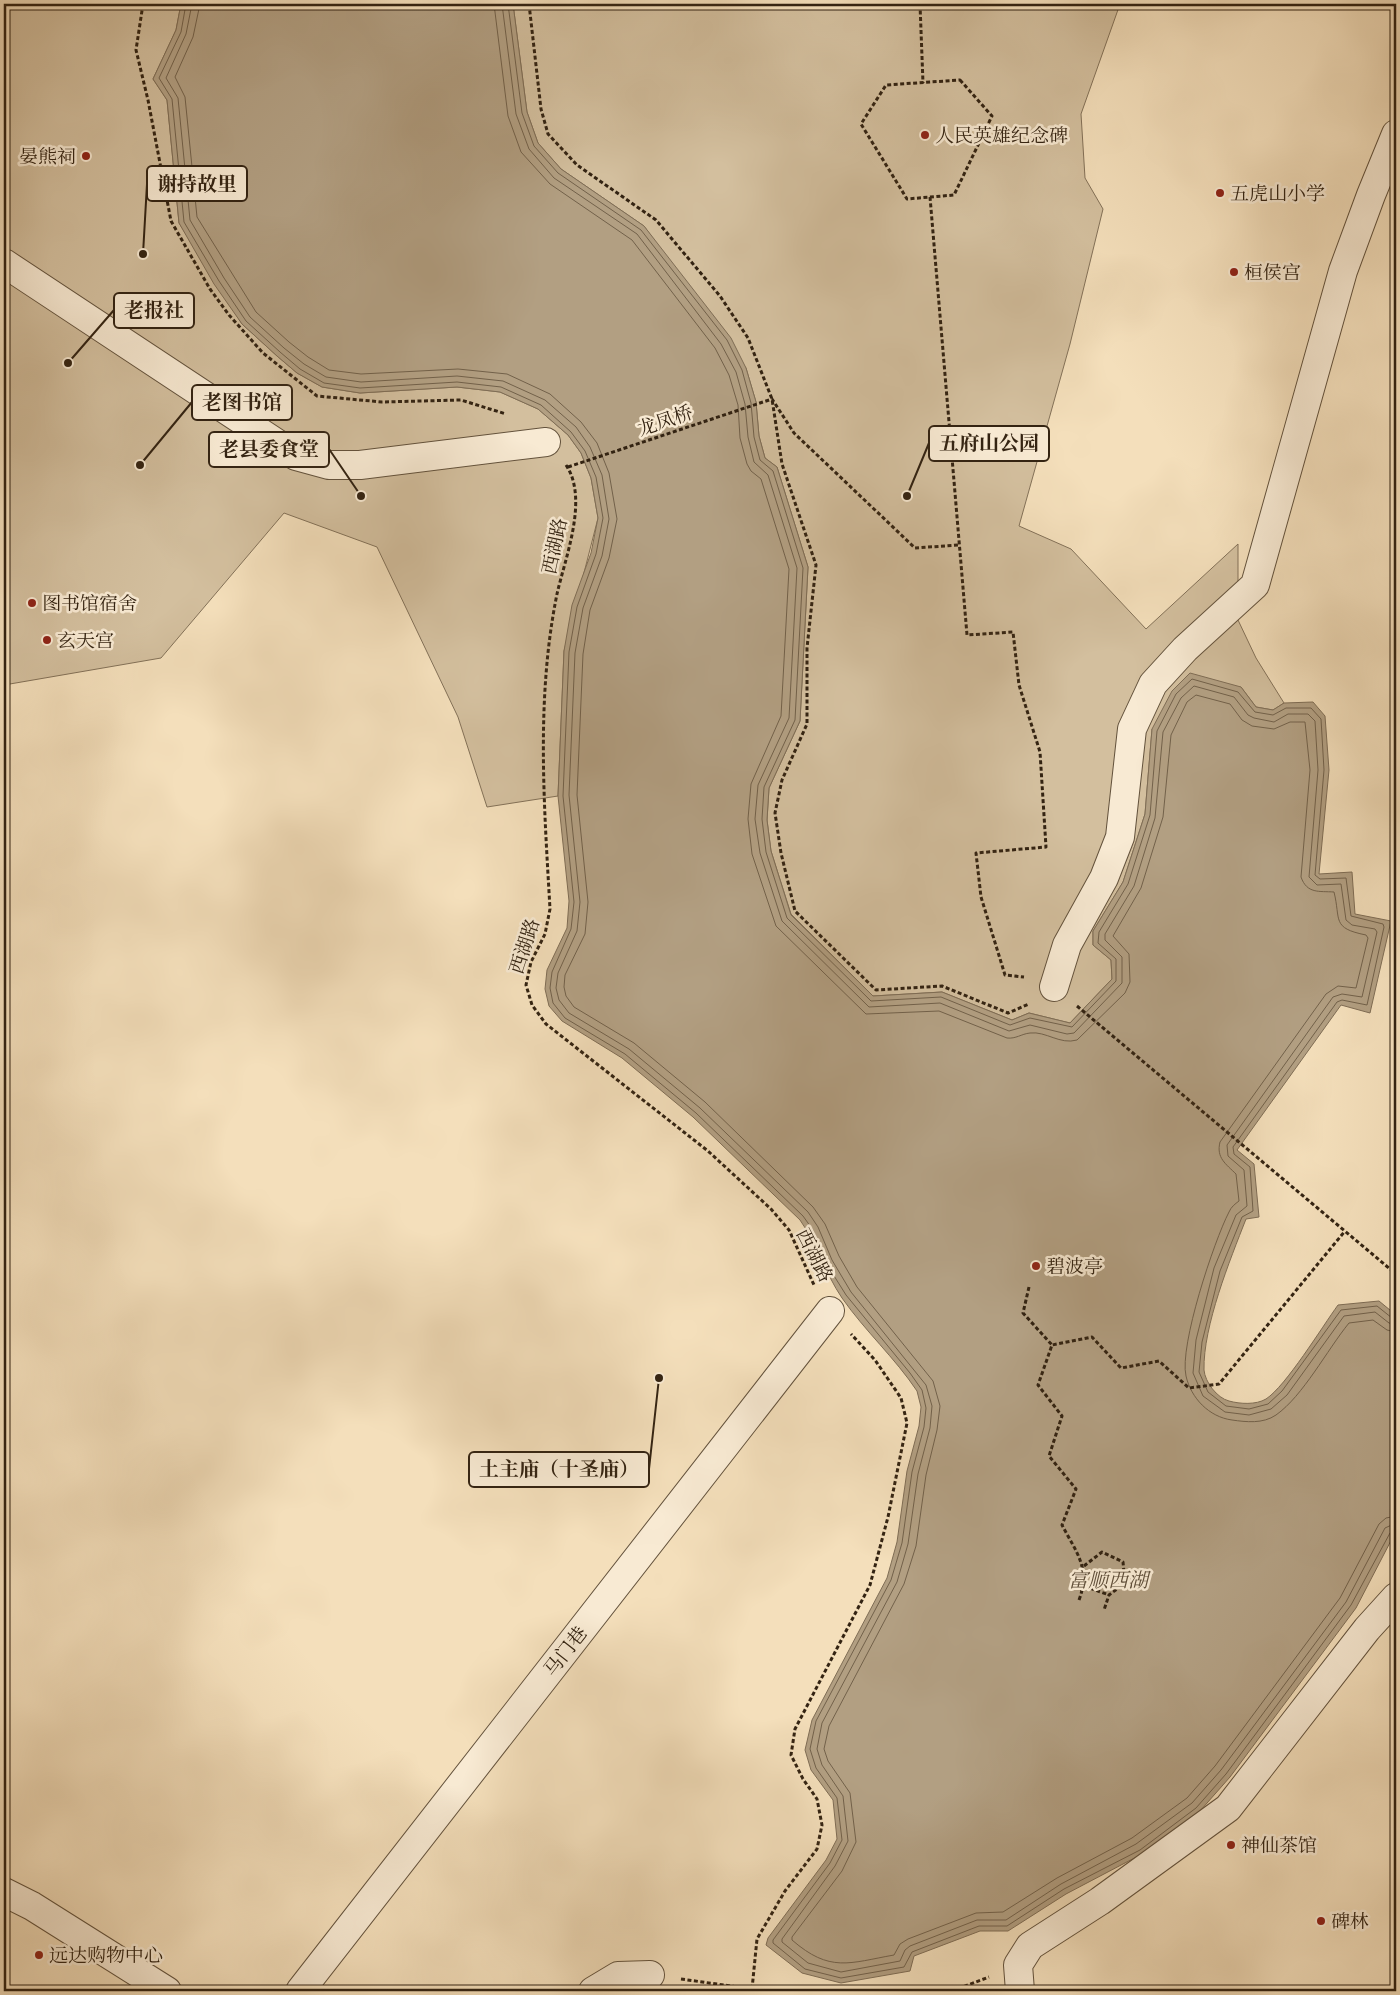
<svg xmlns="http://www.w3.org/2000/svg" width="1400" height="1995" font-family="'IM FELL French Canon','Noto Serif SC',serif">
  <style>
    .green { fill: #d3bf9e; stroke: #837158 }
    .water { fill: #b29f82; stroke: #7f6d55 }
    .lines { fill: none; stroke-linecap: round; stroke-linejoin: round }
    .shore { stroke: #72614a; stroke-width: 1 }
    .minor-casing { stroke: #63523c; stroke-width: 30 }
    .path { stroke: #332312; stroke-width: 3; stroke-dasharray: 4 2.5; stroke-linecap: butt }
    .minor { stroke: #f8ead3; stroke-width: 28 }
    .poi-dot { fill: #8f2418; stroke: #f8ead3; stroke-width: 2 }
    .labels { text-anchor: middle; stroke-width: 5; stroke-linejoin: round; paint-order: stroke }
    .poi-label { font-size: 19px; fill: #332312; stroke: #f8ead3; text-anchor: start }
    .street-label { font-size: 19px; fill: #332312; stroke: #f8ead3 }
    .water-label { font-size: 20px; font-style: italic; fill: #5f4e39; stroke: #f8ead3 }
    .leader { fill: none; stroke: #332312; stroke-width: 2 }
    .callout-dot { fill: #332312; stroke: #f8ead3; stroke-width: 2 }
    .callout { fill: #f8ead3; stroke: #332312; stroke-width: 2 }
    .callout-label { font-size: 20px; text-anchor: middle; font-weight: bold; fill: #332312 }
  </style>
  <rect width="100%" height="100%" fill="#f4dfbb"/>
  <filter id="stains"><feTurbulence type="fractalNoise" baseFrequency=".004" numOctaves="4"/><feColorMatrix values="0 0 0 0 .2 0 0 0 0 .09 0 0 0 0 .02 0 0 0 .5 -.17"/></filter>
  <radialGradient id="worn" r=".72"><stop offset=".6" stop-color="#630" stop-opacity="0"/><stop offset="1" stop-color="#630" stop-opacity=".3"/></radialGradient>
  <g class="green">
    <path d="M 4,4 L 181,4 L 176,30 L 153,79 L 167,100 L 179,223 L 242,324 L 277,356 L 297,373 L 322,387 L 360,393 L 457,387 L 500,392 L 538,409 L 568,435 L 581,453 L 591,478 L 598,518 L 564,651 L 558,796 L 487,807 L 458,717 L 377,547 L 284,513 L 161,658 L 4,685 Z"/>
    <path d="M 513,4 L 1120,4 L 1081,114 L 1085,178 L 1103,209 L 1070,344 L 1019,526 L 1071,549 L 1146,629 L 1238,544 L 1238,620 L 1256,658 L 1284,703 L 1273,710 L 1256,707 L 1241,687 L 1152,729 L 1145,814 L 1123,882 L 1093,931 L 1093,945 L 1111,960 L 1112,979 L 1070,1023 L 1029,1013 L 1012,1020 L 942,992 L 873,996 L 791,914 L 771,851 L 767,820 L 769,788 L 800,721 L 808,567 L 777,467 L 765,458 L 759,436 L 756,402 L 746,368 L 644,226 L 561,169 L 538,143 L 527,112 Z"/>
  </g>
  <path class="water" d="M 181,4 L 513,4 L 527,112 L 538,143 L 561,169 L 644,226 L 731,338 L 746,368 L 756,402 L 759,436 L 765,458 L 777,467 L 808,567 L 800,721 L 769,788 L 767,820 L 771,851 L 791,915 L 873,996 L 942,992 L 1012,1020 L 1029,1013 L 1070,1023 L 1112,979 L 1111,960 L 1093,945 L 1093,931 L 1123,882 L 1145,814 L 1152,729 L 1172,691 L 1190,673 L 1241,687 L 1256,707 L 1273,710 L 1284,703 L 1313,702 L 1325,716 L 1329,770 L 1319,874 L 1352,872 L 1355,914 L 1391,921 L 1370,1013 L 1341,1005 L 1237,1150 L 1254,1164 L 1259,1217 L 1246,1219 C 1230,1260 1203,1326 1204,1370 C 1205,1382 1217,1398 1229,1401 C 1240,1404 1256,1405 1266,1399 C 1286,1386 1322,1327 1338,1305 L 1379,1301 L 1396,1315 L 1396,1531 L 1356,1608 L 1230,1777 L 1200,1811 L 1142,1854 L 1066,1894 L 1008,1931 L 980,1931 L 914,1956 L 910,1971 L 841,1983 L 802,1973 L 766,1945 L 768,1938 L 826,1860 L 837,1839 L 833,1800 L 811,1770 L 805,1750 L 812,1720 L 887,1578 L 897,1542 L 907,1471 L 919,1426 L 921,1407 L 917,1391 C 895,1358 865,1331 842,1298 C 825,1273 817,1244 800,1220 L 693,1117 L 622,1058 L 562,1021 L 549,1006 L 545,989 L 547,970 L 567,928 L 569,901 L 558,796 L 564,651 L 572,605 L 591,553 L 598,518 L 591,478 L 581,453 L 568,435 L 538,409 L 500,392 L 457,387 L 360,393 L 322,387 L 297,373 L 277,356 L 242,324 L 214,284 L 179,223 L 167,100 L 153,79 L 176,30 Z"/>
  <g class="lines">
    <g class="shore">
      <path d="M 186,4 L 181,32 L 159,78 L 172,99 L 184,222 L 219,281 L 246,321 L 280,352 L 300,369 L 324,383 L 360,388 L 457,382 L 501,387 L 541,405 L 571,432 L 585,451 L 596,477 L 603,518 L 596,554 L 577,607 L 569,652 L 563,796 L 574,902 L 571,929 L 552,972 L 550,988 L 553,1003 L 565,1018 L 625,1054 L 696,1113 L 803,1216 L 813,1230 L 826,1263 L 846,1295 L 910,1373 L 922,1390 L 926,1408 L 924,1427 L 912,1472 L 902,1543 L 891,1580 L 816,1721 L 810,1749 L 816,1768 L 837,1798 L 842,1840 L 830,1863 L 773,1940 L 773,1943 L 805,1969 L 841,1978 L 904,1967 L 912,1952 L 979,1926 L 1007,1926 L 1064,1889 L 1140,1850 L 1196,1808 L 1226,1774 L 1351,1605 L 1390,1533 L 1396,1530"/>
      <path d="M 192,4 L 186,34 L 166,78 L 178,98 L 190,220 L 224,278 L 250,317 L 284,348 L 304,364 L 326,377 L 361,382 L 457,376 L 503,381 L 545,400 L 576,427 L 590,447 L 602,475 L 609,519 L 602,556 L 583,608 L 575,653 L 569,795 L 580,902 L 577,931 L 558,973 L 556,988 L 559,1000 L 569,1013 L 629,1049 L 700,1108 L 808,1212 L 818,1227 L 832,1260 L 851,1292 L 926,1385 L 932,1406 L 930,1428 L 918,1474 L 908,1544 L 897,1582 L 822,1723 L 817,1749 L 822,1765 L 843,1796 L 848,1841 L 835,1866 L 782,1939 L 782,1942 L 808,1963 L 841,1972 L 900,1961 L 905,1950 L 910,1946 L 977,1920 L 1006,1920 L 1061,1884 L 1136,1844 L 1192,1803 L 1221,1770 L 1346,1602 L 1385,1528 L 1396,1523"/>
      <path d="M 200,4 L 193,37 L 175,77 L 185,97 L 197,217 L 256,312 L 289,342 L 308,357 L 329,370 L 361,374 L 458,369 L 507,374 L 550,394 L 581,422 L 597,443 L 609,473 L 617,519 L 609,558 L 590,610 L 583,654 L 577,795 L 588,902 L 585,934 L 565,975 L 564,987 L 566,996 L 574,1007 L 634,1043 L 705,1102 L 813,1207 L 825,1224 L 839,1256 L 857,1287 L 933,1381 L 940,1406 L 937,1430 L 926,1475 L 916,1546 L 904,1584 L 829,1726 L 824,1749 L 828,1761 L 850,1793 L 856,1842 L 842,1871 L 792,1937 L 792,1940 C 830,1973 849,1963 894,1955 L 900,1944 L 908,1939 L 976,1913 L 1003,1912 L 1057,1878 L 1132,1838 L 1187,1798 L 1215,1766 L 1340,1598 L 1379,1524 L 1386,1518 L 1396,1516"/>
      <path d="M 494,4 L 508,116 L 521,152 L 550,184 L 632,240 L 715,348 L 729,375 L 738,405 L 740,438 L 747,464 L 751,471 L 761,479 L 789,569 L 781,716 L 751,784 L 748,819 L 752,854 L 776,926 L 866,1014 L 939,1011 L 1007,1038 C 1016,1039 1021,1034 1030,1033 C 1046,1031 1060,1045 1077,1040 L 1125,993 L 1130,982 L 1129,954 L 1113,936 L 1141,888 L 1163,817 L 1171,735 L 1187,702 L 1196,695 L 1230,704 L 1242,720 L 1252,726 L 1274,729 L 1290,722 L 1305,722 L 1310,770 L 1301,877 C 1307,894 1319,891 1334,892 C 1341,920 1331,928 1366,935 L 1368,938 L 1356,988 L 1338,986 L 1326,994 L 1220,1142 C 1216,1158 1226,1164 1236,1174 L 1239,1201 C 1235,1204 1231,1207 1229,1212 C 1214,1241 1179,1346 1186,1376 C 1191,1398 1209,1417 1232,1420 C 1246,1422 1263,1424 1276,1415 C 1303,1396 1327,1350 1349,1323 L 1373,1320 L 1387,1330 L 1396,1332"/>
      <path d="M 502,4 L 516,114 L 529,149 L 554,178 L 637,234 L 721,344 L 736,372 L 745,404 L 748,437 L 754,462 L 768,475 L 797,568 L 789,718 L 758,785 L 755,819 L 760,853 L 782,921 L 869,1007 L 940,1003 L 1009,1031 L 1030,1025 L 1067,1034 L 1074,1033 L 1122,983 L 1122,957 L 1105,940 L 1105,934 L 1134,886 L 1155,818 L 1163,732 L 1181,698 L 1194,686 L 1234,697 L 1248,715 L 1254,718 L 1274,722 L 1288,714 L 1308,714 L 1315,721 L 1318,770 L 1309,877 L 1317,885 L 1341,884 L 1346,920 L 1352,925 L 1375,929 L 1377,932 L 1362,997 L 1342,994 L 1333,997 L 1227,1145 L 1228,1156 L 1244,1170 L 1247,1206 L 1236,1215 L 1214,1268 L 1196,1340 L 1193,1373 L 1203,1396 L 1225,1412 L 1249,1415 L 1271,1409 L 1287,1395 L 1344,1316 L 1375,1312 L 1389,1323 L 1396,1325"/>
      <path d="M 508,4 L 522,113 L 534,146 L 558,173 L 641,230 L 727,340 L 742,370 L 751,403 L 754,437 L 760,460 L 773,471 L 803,568 L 795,720 L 764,787 L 762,819 L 766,852 L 787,918 L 871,1001 L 941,997 L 1010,1025 L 1030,1018 L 1072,1027 L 1116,981 L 1116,959 L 1098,943 L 1099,932 L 1128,884 L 1150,815 L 1157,731 L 1176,694 L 1192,679 L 1238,692 L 1255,712 L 1273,715 L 1286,708 L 1311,708 L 1321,719 L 1324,770 L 1315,875 L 1320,879 L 1346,878 L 1351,916 L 1383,924 L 1384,927 L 1367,1005 L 1342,1000 L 1337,1002 L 1233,1147 L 1234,1154 L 1250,1167 L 1253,1211 L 1242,1217 L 1220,1271 L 1202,1342 L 1199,1372 L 1208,1392 L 1226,1406 L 1249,1409 L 1268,1404 L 1282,1391 L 1341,1310 L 1377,1306 L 1392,1318 L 1396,1318"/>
    </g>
    <g class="minor-casing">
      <g id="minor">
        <path d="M 4,263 L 296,456 L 329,465 L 360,465 L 546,442"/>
        <path d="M 1054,987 L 1067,945 L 1104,878 L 1120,837 L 1132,729 L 1153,684 L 1185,649 L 1255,585 L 1343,271 L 1371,195 L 1396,134"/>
        <path d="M 4,1892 L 32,1906 L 167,1991"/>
        <path d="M 300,1991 L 830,1311"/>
        <path d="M 593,1991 L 618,1976 L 650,1975"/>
        <path d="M 1020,1991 L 1018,1965 L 1030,1946 L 1100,1901 L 1228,1808 L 1367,1629 L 1396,1597"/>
      </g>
    </g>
    <g class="path">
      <path d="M 143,4 L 136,50 L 148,100 L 171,221 L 210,289 L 229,315 L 263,353 L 317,396 L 382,402 L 461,400 L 506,414"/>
      <path d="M 529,4 L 541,109 L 548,134 L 577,165 L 656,220 L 720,296 L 748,338 L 772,399 L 782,464 L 816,565 L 807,648 L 807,724 L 782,780 L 775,813 L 781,853 L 795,911 L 876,990 L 942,986 L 1008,1013 L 1029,1004"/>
      <path d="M 920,4 L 923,83"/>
      <path d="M 960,80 L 992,116 L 954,195 L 907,199 L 861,124 L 886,85 Z"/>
      <path d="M 930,197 L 967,635 L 1013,632 L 1019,685 L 1040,752 L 1046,847 L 976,853 L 981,897 L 1005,975 L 1024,977"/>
      <path d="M 566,465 C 589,499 565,558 557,594 C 536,697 544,804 550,909 L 545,934 L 531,962 L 526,985 L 532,1005 L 546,1024 L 708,1151 L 771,1209 L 789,1230 L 814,1285"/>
      <path d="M 568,467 L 772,399 L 794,433 L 915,548 L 959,545"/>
      <path d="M 1077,1006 L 1396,1274"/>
      <path d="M 1029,1287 L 1023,1313 L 1052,1345"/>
      <path d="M 1084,1566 L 1102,1552 L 1123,1562 L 1125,1583 L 1109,1595 L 1104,1610"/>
      <path d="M 1084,1586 L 1109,1595"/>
      <path d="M 1079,1600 C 1091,1568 1076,1552 1062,1525 L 1076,1489 L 1049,1456 L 1062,1416 L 1038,1385 L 1052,1345 L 1092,1337 L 1121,1368 L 1159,1361 L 1189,1388 L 1219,1384 L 1345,1231"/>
      <path d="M 681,1979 L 752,1989 L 755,1991"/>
      <path d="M 752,1989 L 757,1939 L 785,1891 L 817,1849 L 822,1825 L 817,1799 L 803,1779 L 791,1755 L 795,1729 L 870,1585 L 888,1517 L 907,1423 L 901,1398 L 875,1360 L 851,1334"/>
      <path d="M 952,1991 L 989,1977"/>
    </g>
    <use href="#minor" class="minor"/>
  </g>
  <g class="poi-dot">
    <circle cx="925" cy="135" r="5"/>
    <circle cx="86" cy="156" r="5"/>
    <circle cx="1220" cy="193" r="5"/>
    <circle cx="1234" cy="272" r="5"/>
    <circle cx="32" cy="603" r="5"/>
    <circle cx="47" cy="640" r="5"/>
    <circle cx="1036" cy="1266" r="5"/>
    <circle cx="1231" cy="1845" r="5"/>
    <circle cx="1321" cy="1921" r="5"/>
    <circle cx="39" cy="1955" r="5"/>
  </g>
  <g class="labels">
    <g class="poi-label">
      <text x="935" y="142">人民英雄纪念碑</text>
      <text x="76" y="163" text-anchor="end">晏熊祠</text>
      <text x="1230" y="200">五虎山小学</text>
      <text x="1244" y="279">桓侯宫</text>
      <text x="42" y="610">图书馆宿舍</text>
      <text x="57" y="647">玄天宫</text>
      <text x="1046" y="1273">碧波亭</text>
      <text x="1241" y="1852">神仙茶馆</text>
      <text x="1331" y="1928">碑林</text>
      <text x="49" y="1962">远达购物中心</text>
    </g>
    <g class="street-label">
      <text transform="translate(665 420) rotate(-19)" y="7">龙凤桥</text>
      <text transform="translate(554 546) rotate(-78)" y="7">西湖路</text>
      <text transform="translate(524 946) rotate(-72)" y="7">西湖路</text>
      <text transform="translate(815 1255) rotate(63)" y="7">西湖路</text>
      <text transform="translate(565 1651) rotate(-52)" y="7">马门巷</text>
    </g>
    <g class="water-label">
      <text x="1108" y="1587">富顺西湖</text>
    </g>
  </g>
  <path class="leader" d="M143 254L147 184M68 363L114 310M140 465L192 402M907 496L929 443M361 496L329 449M659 1378L649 1469"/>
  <g class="callout-dot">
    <circle cx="143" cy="254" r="5"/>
    <circle cx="68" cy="363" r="5"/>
    <circle cx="140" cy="465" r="5"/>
    <circle cx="907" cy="496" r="5"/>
    <circle cx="361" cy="496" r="5"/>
    <circle cx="659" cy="1378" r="5"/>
  </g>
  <g class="callout">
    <rect x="147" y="166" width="100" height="35" rx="5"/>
    <rect x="114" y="293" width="80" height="35" rx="5"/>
    <rect x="192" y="385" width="100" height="35" rx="5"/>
    <rect x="929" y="426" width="120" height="35" rx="5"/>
    <rect x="209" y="432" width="120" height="35" rx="5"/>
    <rect x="469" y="1452" width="180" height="35" rx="5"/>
  </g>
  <g class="callout-label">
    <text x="197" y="191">谢持故里</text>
    <text x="154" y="317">老报社</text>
    <text x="242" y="409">老图书馆</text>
    <text x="989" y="450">五府山公园</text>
    <text x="269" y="456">老县委食堂</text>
    <text x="559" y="1476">土主庙（十圣庙）</text>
  </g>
  <rect width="1400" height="1995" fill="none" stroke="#f4dfbb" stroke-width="20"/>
  <rect x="5" y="5" width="1390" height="1985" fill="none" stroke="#332312" stroke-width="2.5"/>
  <rect x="10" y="10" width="1380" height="1975" fill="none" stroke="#332312"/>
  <rect width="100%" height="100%" filter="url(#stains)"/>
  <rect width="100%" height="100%" fill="url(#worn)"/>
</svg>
